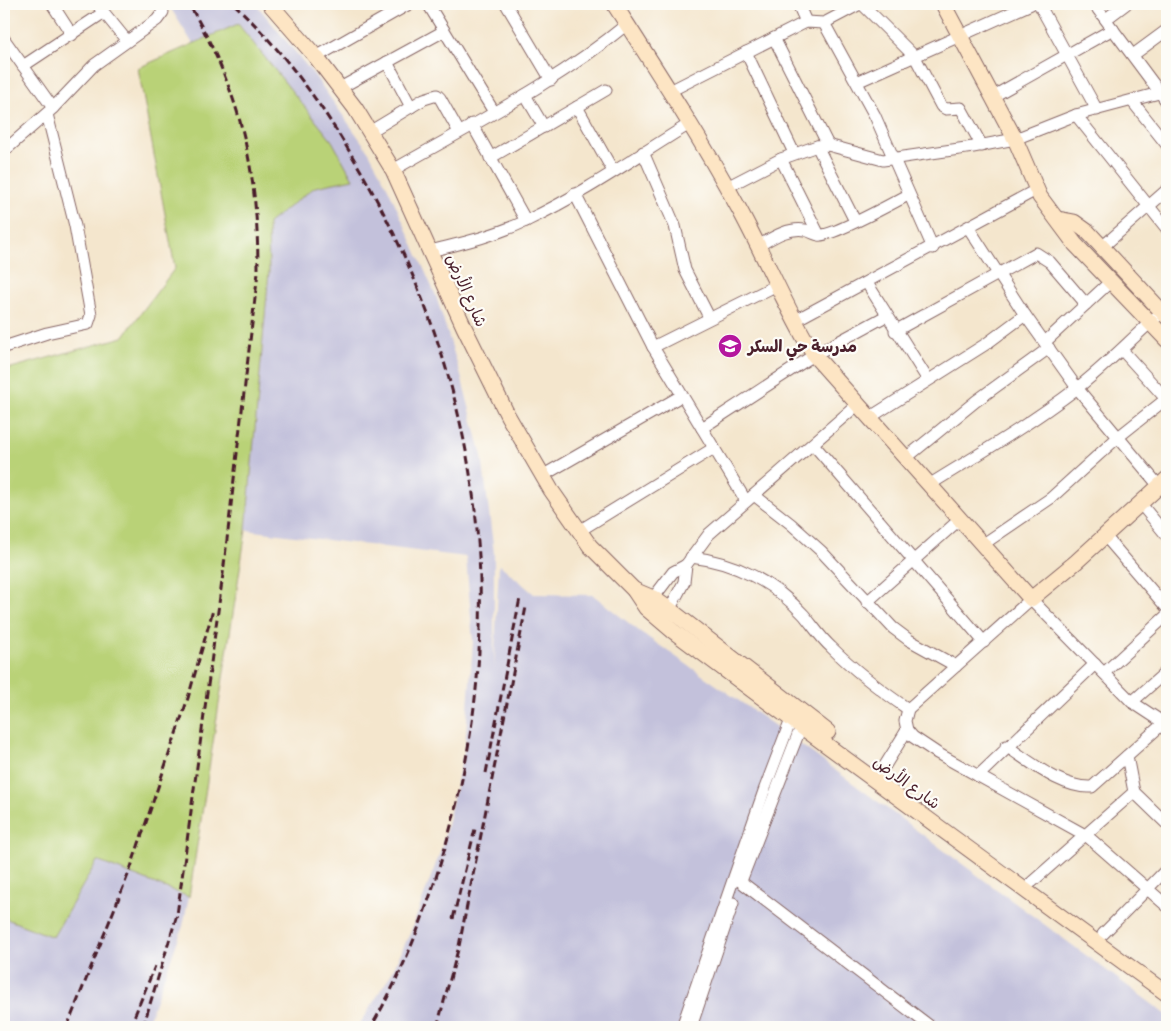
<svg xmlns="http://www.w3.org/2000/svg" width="1171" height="1031" font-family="Dekko,'Playpen Sans Arabic',sans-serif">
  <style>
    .industrial { fill: #c3c1db }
    .green { fill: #b9d277; stroke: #827851 }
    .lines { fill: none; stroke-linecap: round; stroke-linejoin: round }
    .street-casing { stroke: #866564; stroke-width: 13 }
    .secondary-casing { stroke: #866564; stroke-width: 17 }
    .street { stroke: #fff; stroke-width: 11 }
    .secondary { stroke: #fde5c4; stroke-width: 15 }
    .rail { stroke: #4a1f2b; stroke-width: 3; stroke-dasharray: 8 4; stroke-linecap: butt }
    .labels { text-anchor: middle; stroke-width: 4.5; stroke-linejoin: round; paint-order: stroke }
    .street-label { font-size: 16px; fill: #4a1f2b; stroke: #fdfcf7 }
    .poi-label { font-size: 16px; font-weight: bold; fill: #4a1f2b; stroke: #fdfcf7; text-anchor: start }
  </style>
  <rect width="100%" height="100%" fill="#fdfcf7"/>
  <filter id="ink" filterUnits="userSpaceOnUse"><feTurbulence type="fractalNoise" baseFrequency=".02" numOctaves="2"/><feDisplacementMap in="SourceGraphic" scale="10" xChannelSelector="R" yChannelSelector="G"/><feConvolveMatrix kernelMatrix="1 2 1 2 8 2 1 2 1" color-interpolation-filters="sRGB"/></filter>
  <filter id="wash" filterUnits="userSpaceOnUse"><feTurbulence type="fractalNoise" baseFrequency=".0096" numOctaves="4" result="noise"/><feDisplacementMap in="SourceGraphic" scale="20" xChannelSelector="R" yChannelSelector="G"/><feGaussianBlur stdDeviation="1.12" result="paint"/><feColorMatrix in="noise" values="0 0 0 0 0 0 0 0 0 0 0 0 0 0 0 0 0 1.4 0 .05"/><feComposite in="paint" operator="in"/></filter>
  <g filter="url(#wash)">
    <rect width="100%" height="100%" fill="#f4e6cd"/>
    <g class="industrial">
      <path d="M 168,4 L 256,4 L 314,75 L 369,152 L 388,188 L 436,296 L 461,376 L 482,456 L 494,553 L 494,669 L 499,564 L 534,594 L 593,595 L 639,631 L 778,728 L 1167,1015 L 1167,1027 L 358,1027 L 391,974 L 411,931 L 442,847 L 465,747 L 473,642 L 466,557 L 246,530 L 269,271 L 268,223 L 315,187 L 353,179 L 239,24 L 193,44 Z"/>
      <path d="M 97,861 L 189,897 L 183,926 L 146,1027 L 4,1027 L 4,918 L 53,937 Z"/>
    </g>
    <path class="green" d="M 238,24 L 332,141 L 353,179 L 315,187 L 268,223 L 269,271 L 246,530 L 189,897 L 97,861 L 53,937 L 4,918 L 4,370 L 123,337 L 175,268 L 138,68 Z"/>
  </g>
  <g filter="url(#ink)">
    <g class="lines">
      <g class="street-casing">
        <g id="street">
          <path d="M 52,4 L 72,35"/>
          <path d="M 97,4 L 127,41"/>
          <path d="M 428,4 L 494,112"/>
          <path d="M 506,4 L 551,80"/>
          <path d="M 798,4 L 806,22"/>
          <path d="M 862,4 L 915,57 L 941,106 L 946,109 L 961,108 L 982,146"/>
          <path d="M 1039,4 L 1097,110"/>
          <path d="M 1094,4 L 1167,102"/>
          <path d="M 1106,19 L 1126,4"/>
          <path d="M 824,23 L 875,116 L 933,248"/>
          <path d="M 774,38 L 828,145"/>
          <path d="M 4,39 L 53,108 L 4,151"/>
          <path d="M 746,52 L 794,153"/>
          <path d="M 1133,55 L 1167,30"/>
          <path d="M 316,57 L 409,4"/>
          <path d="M 387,62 L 411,107"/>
          <path d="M 23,66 L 103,13"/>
          <path d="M 857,82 L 1031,4"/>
          <path d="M 340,88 L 444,31"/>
          <path d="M 670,91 L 806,22 L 824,23 L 860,4"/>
          <path d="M 525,95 L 544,127"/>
          <path d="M 992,97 L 1113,29"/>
          <path d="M 1132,101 L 1167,145"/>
          <path d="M 577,107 L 613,171"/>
          <path d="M 53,108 L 94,65 L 157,20 L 163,12 L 161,4"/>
          <path d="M 1076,115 L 1167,229"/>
          <path d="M 472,124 L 526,221"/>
          <path d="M 371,131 L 424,99 L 437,95 L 440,98 L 459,132"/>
          <path d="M 817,146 L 855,221"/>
          <path d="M 643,152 L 675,226 L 685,270 L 709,317"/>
          <path d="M 490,158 L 606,90"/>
          <path d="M 781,159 L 819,235"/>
          <path d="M 393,170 C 473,124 556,83 627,24"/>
          <path d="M 727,187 L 781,159 L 817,146 L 828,145 L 883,160 L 973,147 L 1015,139 L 1076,115 L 1159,93"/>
          <path d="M 575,194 L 653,347 L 746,501"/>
          <path d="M 968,227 L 1025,315 L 1077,388 L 1159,486"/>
          <path d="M 758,246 C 772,238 788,227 805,230 C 810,231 815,235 820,235 C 833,236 893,203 908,195"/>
          <path d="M 1101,248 L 1167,190"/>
          <path d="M 430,251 C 463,243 497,235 528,220 C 585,193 637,156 691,123"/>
          <path d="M 867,283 L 928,380"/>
          <path d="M 794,321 L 1036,190"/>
          <path d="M 895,331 L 1036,253 L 1050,262 L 1086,304"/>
          <path d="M 1045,342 L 1110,282"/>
          <path d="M 4,347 L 47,333 L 88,324 L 91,315 L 75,226 L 47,114"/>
          <path d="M 653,347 L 777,285"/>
          <path d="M 1122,350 L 1167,400"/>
          <path d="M 869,418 L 986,344 L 1025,315"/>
          <path d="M 702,428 L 814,355 L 886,316"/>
          <path d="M 813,444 L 984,642"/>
          <path d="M 906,458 L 976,401 L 1049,348"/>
          <path d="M 542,476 L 681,396"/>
          <path d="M 929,485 C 979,454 1030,424 1076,389 C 1107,365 1133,337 1162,312"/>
          <path d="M 754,495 L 791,524 L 821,551 L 893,628 L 909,640 L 956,666"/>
          <path d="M 1140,503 L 1167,536"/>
          <path d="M 579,531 L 714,448"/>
          <path d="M 1105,536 L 1167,608"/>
          <path d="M 982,545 L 1051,498 L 1117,438 L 1166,399"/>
          <path d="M 691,557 C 734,562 774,582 804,615 C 813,626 821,638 831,647 C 855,671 880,690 908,709"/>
          <path d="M 867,602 L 959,520"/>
          <path d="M 648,605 L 673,572 L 686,565"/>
          <path d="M 666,616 L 684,582 L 686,565 L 709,534 L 857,405"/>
          <path d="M 1104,673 L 1167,615"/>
          <path d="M 1132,702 L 1167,671"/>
          <path d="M 1167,725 L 1132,702 L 1031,599 L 908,709 L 905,721 L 907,730 L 913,737 L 937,753 L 1087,836 L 1167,906"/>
          <path d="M 1006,746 C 1031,762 1062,789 1092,787 L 1167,720"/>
          <path d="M 1127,756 L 1134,792"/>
          <path d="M 881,772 L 907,730"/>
          <path d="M 978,776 L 1095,664"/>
          <path d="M 736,878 L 931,1027"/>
          <path d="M 741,881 L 804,719"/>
          <path d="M 1032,882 L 1134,792 L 1167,824"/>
          <path d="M 1103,934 L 1167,869"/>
          <path d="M 682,1027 L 765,788 L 794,712"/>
          <path d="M 691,1027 L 733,903"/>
        </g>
      </g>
      <g class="secondary-casing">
        <g id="secondary">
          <path d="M 270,4 L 316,57 L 355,108 L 393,170 L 464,327 L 508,416 L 551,490 L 590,546 L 634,590 L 646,608 L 673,631 L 791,719 L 1167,994"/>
          <path d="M 614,4 C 657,71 700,137 738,207 C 765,256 785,307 814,355 L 1031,599 L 1076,562 L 1167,479"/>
          <path d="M 943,4 L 1015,139 L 1040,197 L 1075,244 L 1167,340"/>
          <path d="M 1058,219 L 1074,222 L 1088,232 L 1167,317"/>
          <path d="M 634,590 L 653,598 L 669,609 L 828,732"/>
        </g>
      </g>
      <use href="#street" class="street"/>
      <use href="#secondary" class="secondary"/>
      <g class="rail">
        <path d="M 234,4 C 288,55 331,117 367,182 C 481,387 511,609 448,837 C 430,902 406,968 371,1027"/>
        <path d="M 486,773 L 520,598"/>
        <path d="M 453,919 L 475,829"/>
        <path d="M 67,1027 L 130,870 L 188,698 L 213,610"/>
        <path d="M 130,1027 L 155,966"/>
        <path d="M 143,1027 L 177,915 L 223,574 L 258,272 C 258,169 241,93 189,4"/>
        <path d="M 437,1027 L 459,946 L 526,607"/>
      </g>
    </g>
  </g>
  <defs>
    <g id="school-disc" transform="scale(1.25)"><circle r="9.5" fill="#b5179e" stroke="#fdfcf7"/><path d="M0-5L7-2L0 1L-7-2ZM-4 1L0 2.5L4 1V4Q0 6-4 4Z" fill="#fff"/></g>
  </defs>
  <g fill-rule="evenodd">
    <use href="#school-disc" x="730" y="346"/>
  </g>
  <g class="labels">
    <g class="street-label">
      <text transform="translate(467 290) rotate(66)" y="6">شارع الأرض</text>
      <text transform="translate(907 782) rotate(36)" y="6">شارع الأرض</text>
    </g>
    <g class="poi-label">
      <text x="748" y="352">مدرسة حي السكر</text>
    </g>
  </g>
  <rect width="1171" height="1031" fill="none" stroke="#fdfcf7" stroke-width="20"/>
</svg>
